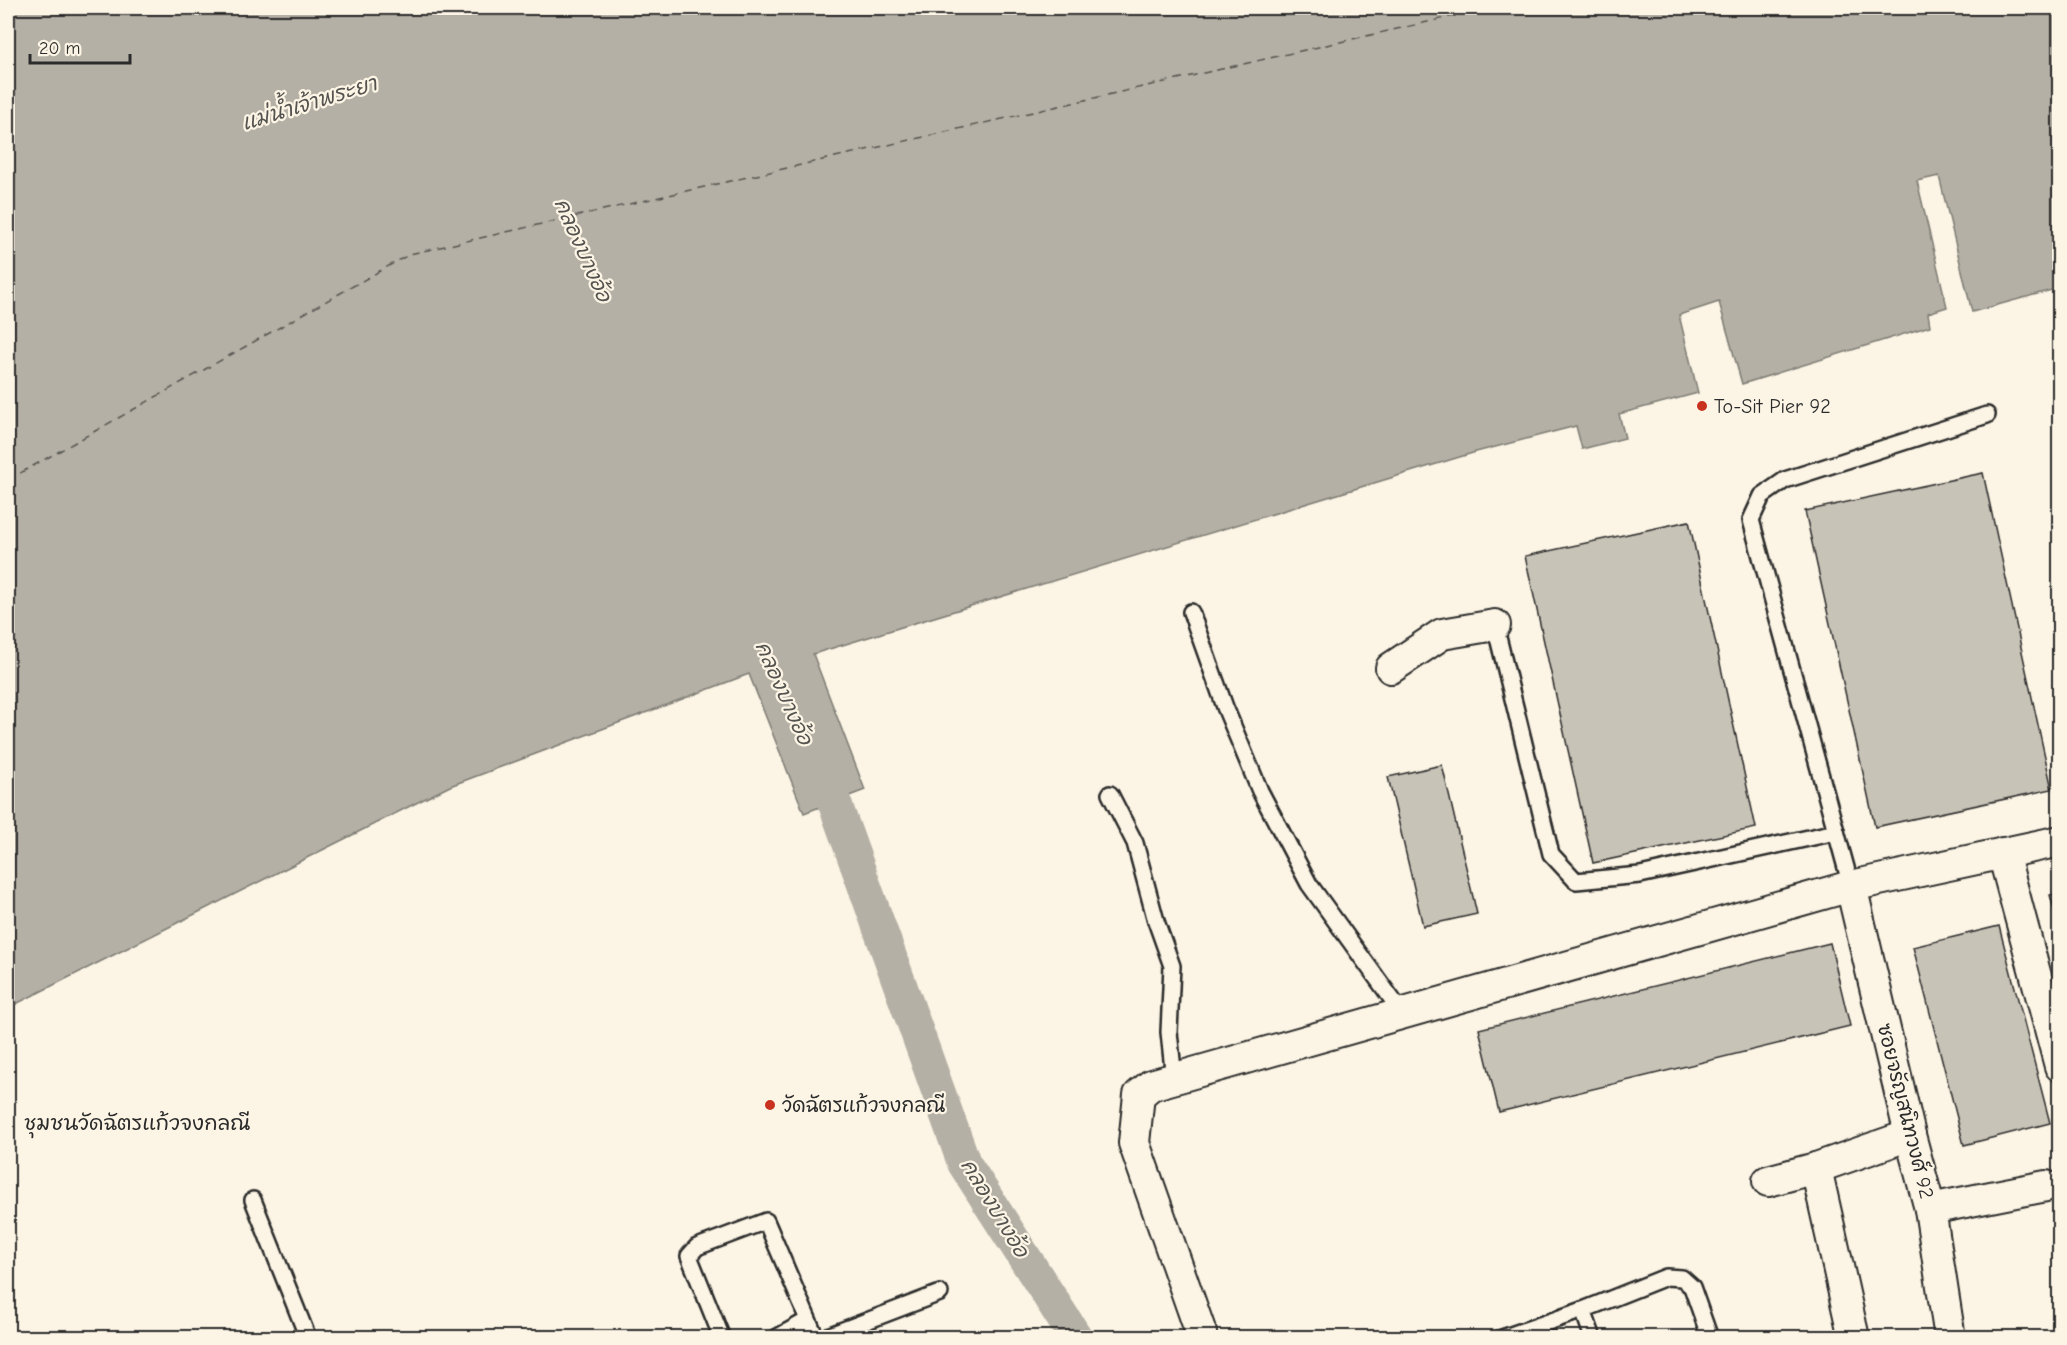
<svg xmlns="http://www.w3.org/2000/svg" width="2067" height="1345" font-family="'Comic Neue','Playpen Sans Thai',sans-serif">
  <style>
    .water { fill: #b4b0a5; stroke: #7d7b74; stroke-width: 1.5 }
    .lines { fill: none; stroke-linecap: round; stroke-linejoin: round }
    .canal { stroke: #b4b0a5; stroke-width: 34 }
    .ferry { stroke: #545350; stroke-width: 1.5; stroke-dasharray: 8 6; stroke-linecap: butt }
    .building { fill: #c8c3b7; stroke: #2b2b2b; stroke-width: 1.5 }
    .lane-casing { stroke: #2b2b2b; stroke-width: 20 }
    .street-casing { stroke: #2b2b2b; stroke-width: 34 }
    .lane { stroke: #fcf5e5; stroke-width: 15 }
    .street { stroke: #fcf5e5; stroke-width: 30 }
    .poi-dot { fill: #c8321e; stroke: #fcf5e5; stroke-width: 2 }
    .labels { text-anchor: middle; stroke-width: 4.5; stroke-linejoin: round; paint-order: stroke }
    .poi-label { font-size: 20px; fill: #2b2b2b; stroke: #fcf5e5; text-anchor: start }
    .street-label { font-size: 20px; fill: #2b2b2b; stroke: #fcf5e5 }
    .water-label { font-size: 21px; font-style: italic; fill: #545350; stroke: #fcf5e5 }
    .neighbourhood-label { font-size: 21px; fill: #2b2b2b; stroke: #fcf5e5 }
  </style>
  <rect width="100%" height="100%" fill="#fcf5e5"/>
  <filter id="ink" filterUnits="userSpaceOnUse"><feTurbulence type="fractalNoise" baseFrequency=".0167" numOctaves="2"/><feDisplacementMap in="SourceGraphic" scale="12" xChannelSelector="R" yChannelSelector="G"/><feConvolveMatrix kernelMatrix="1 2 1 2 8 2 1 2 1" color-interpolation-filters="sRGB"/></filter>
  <g filter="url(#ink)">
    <path class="water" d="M 8,8 L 2059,8 L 2059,288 L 1972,312 L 1939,176 L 1917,181 L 1947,307 L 1928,313 L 1930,326 L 1742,384 L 1719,302 L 1679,315 L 1698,393 L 1619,414 L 1625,438 L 1582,449 L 1576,426 L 1476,452 L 813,654 L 865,790 L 804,813 L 749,674 L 450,786 L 8,1008 Z"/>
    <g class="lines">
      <path class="canal" d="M 814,758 L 834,801 L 964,1163 L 1076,1338"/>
      <g class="ferry">
        <path d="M 8,8 L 10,8"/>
        <path d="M 8,480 L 410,254 L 1489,8"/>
      </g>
    </g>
    <g class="building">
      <path d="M 1983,473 L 2052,789 L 1875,827 L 1805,511 Z"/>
      <path d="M 1689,521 L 1756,828 L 1593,863 L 1525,556 Z"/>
      <path d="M 1442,765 L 1477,914 L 1423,926 L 1388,777 Z"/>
      <path d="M 2060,893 L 2060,930 L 2050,895 Z"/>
      <path d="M 1999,926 L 2050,1123 L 1964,1145 L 1913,947 Z"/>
      <path d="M 1830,943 L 1850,1026 L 1499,1112 L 1479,1029 Z"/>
    </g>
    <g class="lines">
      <g class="lane-casing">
        <g id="lane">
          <path d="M 1191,612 L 1225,707 L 1260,791 L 1309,884 L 1402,1013"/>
          <path d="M 1495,625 L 1551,854 L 1576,881 L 1640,875 L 1836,832"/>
          <path d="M 1110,794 L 1135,843 L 1156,921 L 1172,966 L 1169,1032 L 1174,1079"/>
          <path d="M 1851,886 L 1751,520 L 1762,496 L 1785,480 L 1987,415"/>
          <path d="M 253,1200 L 308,1338"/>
          <path d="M 1583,1310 L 1593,1338"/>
          <path d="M 722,1338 L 689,1256 L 697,1247 L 766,1221 L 816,1338"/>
          <path d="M 776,1338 L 808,1320"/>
          <path d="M 829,1338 L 830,1335 L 940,1293"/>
          <path d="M 1502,1338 L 1583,1310 L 1666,1277 L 1682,1278 L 1692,1287 L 1710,1338"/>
        </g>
      </g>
      <g class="street-casing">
        <g id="street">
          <path d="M 1391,668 L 1442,634 L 1495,625"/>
          <path d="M 2003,853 L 2060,1066"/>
          <path d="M 1851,886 L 1910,1135 L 1930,1209 L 1950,1338"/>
          <path d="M 1816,1168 L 1854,1338"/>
          <path d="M 1768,1181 L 1816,1168 L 1910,1135"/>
          <path d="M 1930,1209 L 2046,1186"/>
          <path d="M 1201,1333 L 1134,1143 L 1139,1095 L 1151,1085 L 1851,886 L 2060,841"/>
        </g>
      </g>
      <use href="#lane" class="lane"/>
      <use href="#street" class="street"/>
    </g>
  </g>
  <g class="poi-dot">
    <circle cx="1702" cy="406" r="6"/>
    <circle cx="770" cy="1105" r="6"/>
  </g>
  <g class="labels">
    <g class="poi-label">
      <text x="1714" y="413">To-Sit Pier 92</text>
      <text x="782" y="1112">วัดฉัตรแก้วจงกลณี</text>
    </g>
    <g class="street-label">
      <text transform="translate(1906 1111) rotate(76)" y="7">ซอยจรัญสนิทวงศ์ 92</text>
    </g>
    <g class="water-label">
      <text transform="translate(309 103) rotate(-17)" y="7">แม่น้ำเจ้าพระยา</text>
      <text transform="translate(583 250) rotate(66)" y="7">คลองบางอ้อ</text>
      <text transform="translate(784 693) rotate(66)" y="7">คลองบางอ้อ</text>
      <text transform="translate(995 1208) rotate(59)" y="7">คลองบางอ้อ</text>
    </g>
    <g class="neighbourhood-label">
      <text x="137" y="1130">ชุมชนวัดฉัตรแก้วจงกลณี</text>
    </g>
  </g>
  <rect width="2067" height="1345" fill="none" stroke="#fcf5e5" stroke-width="30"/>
  <rect x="15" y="15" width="2037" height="1315" fill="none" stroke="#2b2b2b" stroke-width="2" filter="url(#ink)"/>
  <path d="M30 54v9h100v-9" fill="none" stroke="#2b2b2b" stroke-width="3"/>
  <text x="39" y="54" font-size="18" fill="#2b2b2b" stroke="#fcf5e5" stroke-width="4.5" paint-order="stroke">20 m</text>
</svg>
